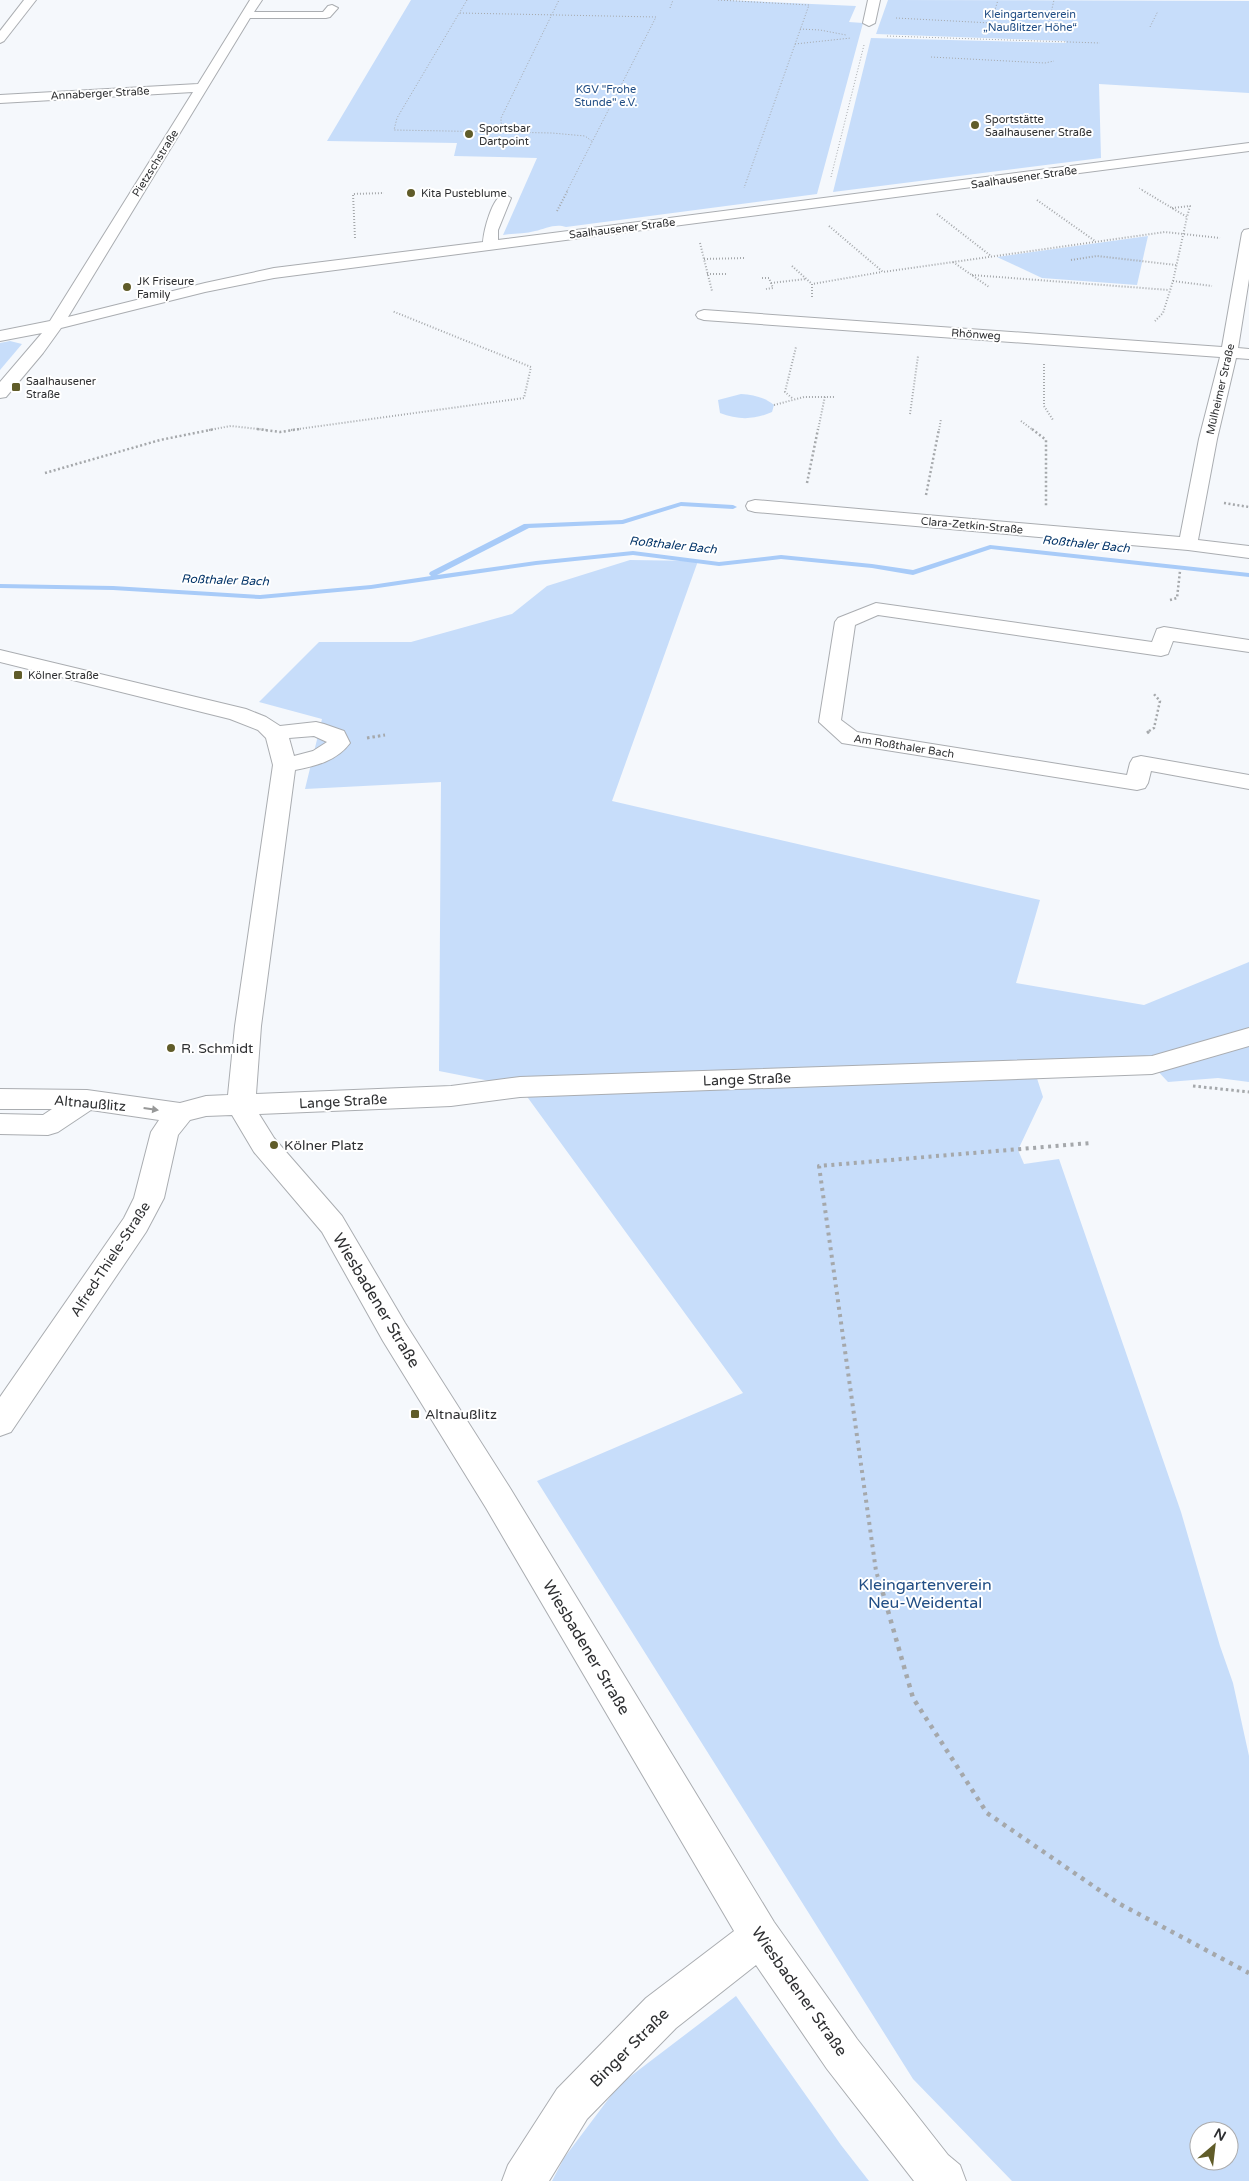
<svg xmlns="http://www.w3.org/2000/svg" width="1249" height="2181" font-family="'Varela Round',sans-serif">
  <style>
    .green { fill: #c7ddfa; fill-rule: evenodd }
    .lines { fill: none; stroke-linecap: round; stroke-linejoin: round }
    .stream { fill: #a8cbf8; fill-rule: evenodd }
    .minor-casing { stroke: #aaadb1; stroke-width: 2 }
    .path-far5 { stroke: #a5a8ab; stroke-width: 1; stroke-dasharray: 1 2; stroke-linecap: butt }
    .path-far4 { stroke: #a5a8ab; stroke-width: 2; stroke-dasharray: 1 2; stroke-linecap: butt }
    .path-far3 { stroke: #a5a8ab; stroke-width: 2.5; stroke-dasharray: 2 2.5; stroke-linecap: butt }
    .path-far2 { stroke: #a5a8ab; stroke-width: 3; stroke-dasharray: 2.5 3; stroke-linecap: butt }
    .path-far1 { stroke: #a5a8ab; stroke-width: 4; stroke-dasharray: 3 4.5; stroke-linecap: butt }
    .path { stroke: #a5a8ab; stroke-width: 4.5; stroke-dasharray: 4 5.5; stroke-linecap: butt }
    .minor { fill: #fff; fill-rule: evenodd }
    .oneway { fill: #979898 }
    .poi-dot { fill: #605c29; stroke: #fff; stroke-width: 2 }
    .labels { text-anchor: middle; stroke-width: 4; stroke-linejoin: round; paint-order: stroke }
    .far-park-label { font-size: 11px; fill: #214e85; stroke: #fff }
    .far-street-label { font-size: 11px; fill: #2f3032; stroke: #fff }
    .far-poi-label { font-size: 11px; fill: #2f3032; stroke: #fff; text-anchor: start }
    .far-water-label { font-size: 12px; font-style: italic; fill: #043569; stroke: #fff }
    .poi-label { font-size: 14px; fill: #2f3032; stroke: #fff; text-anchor: start }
    .street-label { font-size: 14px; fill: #2f3032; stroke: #fff }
    .near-street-label { font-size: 16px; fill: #2f3032; stroke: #fff }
    .near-park-label { font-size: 16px; fill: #214e85; stroke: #fff }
  </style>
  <rect width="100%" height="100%" fill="#f5f8fc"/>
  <g class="green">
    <path d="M 411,0 L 726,0 L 856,6 L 849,22 L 863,23 L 817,194 L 566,227 C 555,223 545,229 535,231 C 525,234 514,233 503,235 L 537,158 L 454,156 L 457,143 L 327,141 Z"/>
    <path d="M 888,0 L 1249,1 L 1249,93 L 1099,84 L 1101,158 L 833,192 L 871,38 L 1066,43 L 1065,41 L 876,34 Z"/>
    <path d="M 1148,236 L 1137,285 L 1042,278 L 997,257 Z"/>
    <path d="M 10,341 L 22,344 L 0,370 L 0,343 Z"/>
    <path d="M 741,394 C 754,395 764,397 774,405 L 772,412 C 754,420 738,420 720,413 L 718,400 Z"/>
    <path d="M 630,560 L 698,561 L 612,801 L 1040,900 L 1016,983 L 1144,1005 L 1249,962 L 1249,1082 L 1218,1078 L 1168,1082 L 1152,1065 L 1034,1069 L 1043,1097 L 1018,1150 L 1024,1164 L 1059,1159 L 1181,1512 L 1220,1646 L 1233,1683 L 1249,1756 L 1249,2181 L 1012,2181 L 913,2079 L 537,1481 L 743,1393 L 520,1087 L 439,1071 L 441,782 L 305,789 L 322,719 L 259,702 L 319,642 L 411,642 L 512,614 L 547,586 ZM 1199,2131 L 1229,2131 L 1229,2161 L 1199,2161 Z"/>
    <path d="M 736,1996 L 841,2145 L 869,2181 L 552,2181 L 564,2158 L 619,2085 Z"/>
  </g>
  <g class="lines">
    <path class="stream" d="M 681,502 L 733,505 L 737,507 L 733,509 L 681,506 L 623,524 L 529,528 L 437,575 L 536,561 L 633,551 L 719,562 L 781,555 L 872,564 L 913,570 L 990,545 L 1249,573 L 1249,577 L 991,549 L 913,575 L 872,568 L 781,559 L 719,566 L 633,555 L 536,565 L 371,589 L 260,599 L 113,590 L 0,588 L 0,584 L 113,586 L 260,595 L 371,585 L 431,576 L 429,574 L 430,572 L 524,524 L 622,520 Z"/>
    <g class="minor-casing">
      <g id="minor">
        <path d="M 24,0 L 36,0 L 4,41 L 0,43 L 0,31 Z"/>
        <path d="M 250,0 L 262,0 L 254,12 L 323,12 L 328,6 L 332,5 L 338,8 L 330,17 L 326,18 L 250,18 L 68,317 L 205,283 L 274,268 L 483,242 C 484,230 492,197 504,194 L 511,198 L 498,230 L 498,240 L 1249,143 L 1249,151 L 274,278 L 205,292 L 61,328 L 43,353 L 6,397 L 0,398 L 0,382 L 42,333 L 0,341 L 0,331 L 50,321 L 193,92 L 0,103 L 0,95 L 198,84 Z"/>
        <path d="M 868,0 L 880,0 L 875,23 L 869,26 L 863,23 Z"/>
        <path d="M 1249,229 L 1249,279 L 1238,348 L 1249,349 L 1249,359 L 1236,358 L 1217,439 L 1198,540 L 1249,546 L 1249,558 L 1188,550 L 755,512 L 748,510 L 746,506 L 748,502 L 755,500 L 1180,537 L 1199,439 L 1220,357 L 704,320 L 698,318 L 696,315 L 698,312 L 704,310 L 1222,347 L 1242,233 L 1244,230 Z"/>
        <path d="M 876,603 L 1152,642 L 1157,629 L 1164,627 L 1249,640 L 1249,652 L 1173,641 L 1168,654 L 1161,656 L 878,615 L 855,625 L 841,720 L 857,732 L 1127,775 L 1130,763 L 1133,758 L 1141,756 L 1249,775 L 1249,789 L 1151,771 L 1148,783 L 1145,788 L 1137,790 L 842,743 L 819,722 L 835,622 L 838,618 Z"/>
        <path d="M 0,650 L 246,709 L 266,717 L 280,726 L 316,722 L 324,724 L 344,731 L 350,743 C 337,761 315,766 295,770 L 261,1026 L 256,1094 L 451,1086 L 520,1077 L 1152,1056 L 1249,1028 L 1249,1046 L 1152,1074 L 520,1097 L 451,1106 L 259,1114 L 274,1138 L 342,1216 L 405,1323 L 510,1488 L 774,1922 L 857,2039 L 948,2155 L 960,2165 L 966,2181 L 914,2181 L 827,2069 L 756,1965 L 676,2028 L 587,2119 L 549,2181 L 502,2181 L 508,2165 L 557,2089 L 646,1998 L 734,1931 L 486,1508 L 383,1341 L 322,1232 L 254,1152 L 232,1115 L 206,1116 L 190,1120 L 178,1135 L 164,1198 L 146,1232 L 11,1432 L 0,1436 L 0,1397 L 124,1218 L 134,1198 L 151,1132 L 159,1120 L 91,1110 L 58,1132 L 48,1135 L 0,1134 L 0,1114 L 43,1115 L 52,1109 L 0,1109 L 0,1089 L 87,1090 L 180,1103 L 206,1096 L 228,1095 L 235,1026 L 273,765 L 266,738 L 258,730 L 230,719 L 0,662 ZM 314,736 L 327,742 L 313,751 L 294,756 L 289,738 Z"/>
      </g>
    </g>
    <g class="path-far5">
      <path d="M 467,0 L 397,118 L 394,130 L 552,133 L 585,136 L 593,142"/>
      <path d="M 718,0 L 809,5 L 744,188"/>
      <path d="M 670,8 L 673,0"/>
      <path d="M 460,13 L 656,17 L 567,191"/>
      <path d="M 896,18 L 1048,26 L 1054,0"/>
      <path d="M 991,23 L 998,0"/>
      <path d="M 1150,27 L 1158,11"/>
      <path d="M 800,29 L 820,30 L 846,35"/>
      <path d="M 887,36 L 1100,43"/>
      <path d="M 795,44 L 851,38"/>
      <path d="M 931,57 L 1045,63 L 1054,61"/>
      <path d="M 515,130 L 501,123 L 501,118 L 559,0"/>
      <path d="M 831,177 L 864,45"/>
      <path d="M 1139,188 L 1144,191"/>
    </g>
    <g class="path-far4">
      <path d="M 1142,190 L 1187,217 L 1173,281 L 1163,313 L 1155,321"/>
      <path d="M 1037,200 L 1095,241"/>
      <path d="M 1172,208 L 1190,206 L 1187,217"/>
      <path d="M 557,211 L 568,190"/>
      <path d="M 937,214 L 991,256"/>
      <path d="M 829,226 L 883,272 L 1165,232 L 1220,238"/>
      <path d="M 355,238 L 353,194 L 384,193"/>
      <path d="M 700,243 L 712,291"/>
      <path d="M 704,259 L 745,258"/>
      <path d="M 1071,260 L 1097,256 L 1176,265"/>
      <path d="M 953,262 L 989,287"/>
      <path d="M 792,266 L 812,284"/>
      <path d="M 707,274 L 727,274"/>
      <path d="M 972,275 L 1169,290"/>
      <path d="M 762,278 L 769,278 L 773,288 L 766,289"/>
      <path d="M 1173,281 L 1212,286"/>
      <path d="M 771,283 L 806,279"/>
      <path d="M 812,297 L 812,284 L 882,272"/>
      <path d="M 1044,364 L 1044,406 L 1053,420"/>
      <path d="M 792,398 L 785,392 L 796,347"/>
      <path d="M 774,405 L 804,397 L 834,397"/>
      <path d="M 910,414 L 918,356"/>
      <path d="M 1021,421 L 1033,430"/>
      <path d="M 209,430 L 231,426 L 267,430"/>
      <path d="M 291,430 L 524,398 L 531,367 L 392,311"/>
      <path d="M 818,430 L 825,396"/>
      <path d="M 939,430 L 941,419"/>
    </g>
    <g class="path-far3">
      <path d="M 257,429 L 280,432 L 300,429"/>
      <path d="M 1032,429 L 1046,440 L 1046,506"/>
      <path d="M 45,473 L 160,440 L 215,429"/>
      <path d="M 807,483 L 818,429"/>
      <path d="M 926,495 L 939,429"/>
      <path d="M 1224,503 L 1249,507"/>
      <path d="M 1170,600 L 1177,598 L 1180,571"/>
      <path d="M 1149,731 L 1154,728 L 1160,701 L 1153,693"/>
    </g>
    <g class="path-far2">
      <path d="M 1147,733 L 1151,730"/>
      <path d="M 367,738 L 385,735"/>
      <path d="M 1193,1086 L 1249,1092"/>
    </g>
    <path class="path-far1" d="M 880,1584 L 876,1571 L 819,1166 L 1091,1143"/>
    <path class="path" d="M 880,1583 L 913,1698 L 987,1813 L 1118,1903 L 1249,1973"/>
    <use href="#minor" class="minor"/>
  </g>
  <defs><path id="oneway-solid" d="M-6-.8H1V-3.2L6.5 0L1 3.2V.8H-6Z" transform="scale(1.25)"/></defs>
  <use class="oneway" href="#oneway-solid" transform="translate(151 1109) rotate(8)"/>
  <g class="poi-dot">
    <circle cx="975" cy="125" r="5"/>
    <circle cx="469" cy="134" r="5"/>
    <circle cx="411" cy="193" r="5"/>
    <circle cx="127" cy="287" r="5"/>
    <rect x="11" y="382" width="10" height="10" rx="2.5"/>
    <rect x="13" y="670" width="10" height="10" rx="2.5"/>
    <circle cx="171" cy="1048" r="5"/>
    <circle cx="274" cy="1145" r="5"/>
    <rect x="410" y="1409" width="10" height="10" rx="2.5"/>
  </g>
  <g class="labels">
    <g class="far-park-label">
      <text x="1030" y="18">Kleingartenverein<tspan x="1030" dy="13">„Naußlitzer Höhe“</tspan></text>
      <text x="606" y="93">KGV "Frohe<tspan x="606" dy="13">Stunde" e.V.</tspan></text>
    </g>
    <g class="far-street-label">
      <text transform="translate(100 93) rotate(-3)" y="4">Annaberger Straße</text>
      <text transform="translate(155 163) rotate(-58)" y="4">Pietzschstraße</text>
      <text transform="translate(1024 177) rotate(-8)" y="4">Saalhausener Straße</text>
      <text transform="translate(622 228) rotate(-7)" y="4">Saalhausener Straße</text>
      <text transform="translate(976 334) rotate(4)" y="4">Rhönweg</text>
      <text transform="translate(1220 389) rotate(-77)" y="4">Mülheimer Straße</text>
      <text transform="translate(972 525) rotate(5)" y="4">Clara-Zetkin-Straße</text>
      <text transform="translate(904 746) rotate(9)" y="4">Am Roßthaler Bach</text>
    </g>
    <g class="far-poi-label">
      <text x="985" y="123">Sportstätte<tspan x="985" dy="13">Saalhausener Straße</tspan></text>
      <text x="479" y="132">Sportsbar<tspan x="479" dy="13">Dartpoint</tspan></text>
      <text x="421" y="197">Kita Pusteblume</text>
      <text x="137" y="285">JK Friseure<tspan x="137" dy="13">Family</tspan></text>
      <text x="26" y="385">Saalhausener<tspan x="26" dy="13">Straße</tspan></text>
      <text x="28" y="679">Kölner Straße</text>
    </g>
    <g class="far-water-label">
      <text transform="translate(1086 544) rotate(6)" y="4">Roßthaler Bach</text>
      <text transform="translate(673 545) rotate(6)" y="4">Roßthaler Bach</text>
      <text transform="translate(225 580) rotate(2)" y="4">Roßthaler Bach</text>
    </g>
    <g class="poi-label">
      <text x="181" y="1053">R. Schmidt</text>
      <text x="284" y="1150">Kölner Platz</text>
      <text x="425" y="1419">Altnaußlitz</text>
    </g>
    <g class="street-label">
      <text transform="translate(747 1079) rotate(-2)" y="5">Lange Straße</text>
      <text transform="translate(343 1101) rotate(-3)" y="5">Lange Straße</text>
      <text transform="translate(90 1103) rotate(5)" y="5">Altnaußlitz</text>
      <text transform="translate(110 1259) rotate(-57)" y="5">Alfred-Thiele-Straße</text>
    </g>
    <g class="near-street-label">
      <text transform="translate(377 1300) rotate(59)" y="6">Wiesbadener Straße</text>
      <text transform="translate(587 1647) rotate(59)" y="6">Wiesbadener Straße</text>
      <text transform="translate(800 1991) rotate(55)" y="6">Wiesbadener Straße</text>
      <text transform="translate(629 2047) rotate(-45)" y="6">Binger Straße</text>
    </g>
    <g class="near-park-label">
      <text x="925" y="1590">Kleingartenverein<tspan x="925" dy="18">Neu-Weidental</tspan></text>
    </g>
  </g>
  <g transform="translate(1214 2146) rotate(28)"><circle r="24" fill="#ffffff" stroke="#acacad"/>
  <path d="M0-4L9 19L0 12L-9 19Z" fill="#605c29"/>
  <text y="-8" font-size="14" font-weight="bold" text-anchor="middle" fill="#2f3032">N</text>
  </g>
</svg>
